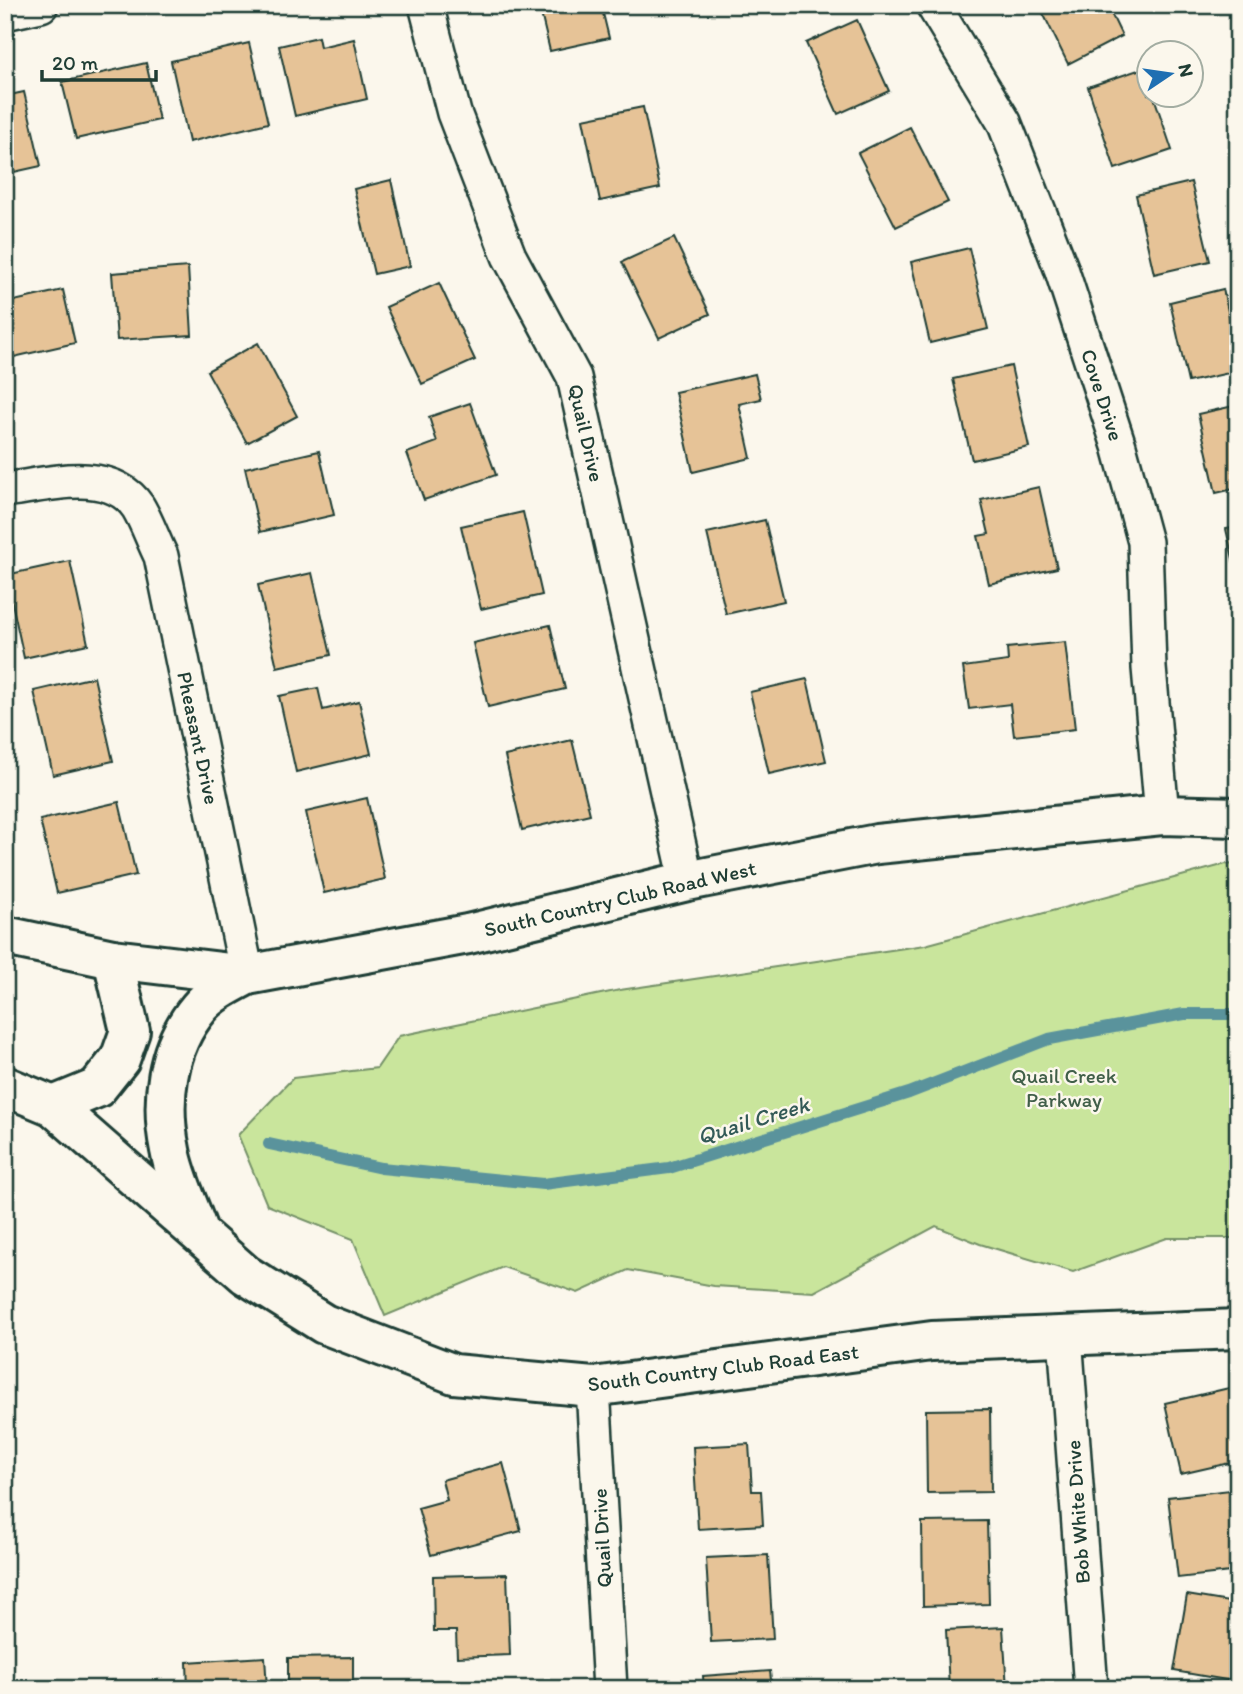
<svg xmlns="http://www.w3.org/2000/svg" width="1243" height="1694" font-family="Itim,sans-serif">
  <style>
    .green { fill: #c9e59c; stroke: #749168; stroke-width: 2 }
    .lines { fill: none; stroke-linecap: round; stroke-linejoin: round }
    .stream { stroke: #5a939c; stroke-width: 12 }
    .building { fill: #e6c397; stroke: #1f3d34; stroke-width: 2 }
    .street-casing { stroke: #1f3d34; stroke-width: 38 }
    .secondary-casing { stroke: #1f3d34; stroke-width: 44 }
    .street { stroke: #fbf7ec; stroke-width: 33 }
    .secondary { stroke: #fbf7ec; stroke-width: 38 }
    .labels { text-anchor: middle; stroke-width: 5; stroke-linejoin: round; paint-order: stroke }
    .street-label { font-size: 21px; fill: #1f3d34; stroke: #fbf7ec }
    .park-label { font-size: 21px; fill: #415f49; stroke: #fbf7ec }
    .water-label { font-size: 23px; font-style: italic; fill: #335a57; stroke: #fbf7ec }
  </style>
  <rect width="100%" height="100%" fill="#fbf7ec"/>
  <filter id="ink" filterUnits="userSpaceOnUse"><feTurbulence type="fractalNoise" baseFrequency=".0143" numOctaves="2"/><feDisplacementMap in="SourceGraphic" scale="14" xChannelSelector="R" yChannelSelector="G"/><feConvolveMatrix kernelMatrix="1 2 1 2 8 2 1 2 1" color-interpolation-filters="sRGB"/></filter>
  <g filter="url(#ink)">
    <path class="green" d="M 1226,864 L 1238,865 L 1238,1238 L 1167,1238 L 1073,1272 L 980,1244 L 936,1226 L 814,1292 L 714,1286 L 628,1270 L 578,1293 L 503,1267 L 385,1316 L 353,1239 L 267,1205 L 238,1135 L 293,1078 L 377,1068 L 399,1036 L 620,990 L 925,945 Z"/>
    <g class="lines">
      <path class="stream" d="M 269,1144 L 381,1168 L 543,1184 L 669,1168 L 909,1093 L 1049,1039 L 1184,1014 L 1238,1014"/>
    </g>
    <g class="building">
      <path d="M 539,5 L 601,5 L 609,38 L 550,51 Z"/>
      <path d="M 1039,5 L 1107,5 L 1122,36 L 1068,64 Z"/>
      <path d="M 857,20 L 889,91 L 838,114 L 806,43 Z"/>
      <path d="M 318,37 L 320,47 L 354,39 L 367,99 L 295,116 L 279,46 Z"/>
      <path d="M 249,43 L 268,123 L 189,142 L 171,61 Z"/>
      <path d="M 146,63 L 159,120 L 76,139 L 62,82 Z"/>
      <path d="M 1144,68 L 1148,94 L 1153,94 L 1172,150 L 1115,169 L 1088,87 Z"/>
      <path d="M 24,92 L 41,166 L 5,174 L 5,96 Z"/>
      <path d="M 643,107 L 660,188 L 600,201 L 583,119 Z"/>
      <path d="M 910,127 L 948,202 L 896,227 L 858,153 Z"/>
      <path d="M 391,180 L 410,266 L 374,274 L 354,189 Z"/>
      <path d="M 1191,182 L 1210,261 L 1154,274 L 1136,195 Z"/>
      <path d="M 674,238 L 710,314 L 659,338 L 622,262 Z"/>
      <path d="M 969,248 L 988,329 L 930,343 L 911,262 Z"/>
      <path d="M 188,267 L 192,335 L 117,340 L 112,273 Z"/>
      <path d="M 439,283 L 475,360 L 422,384 L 386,307 Z"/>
      <path d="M 1223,289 L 1230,320 L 1238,318 L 1238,371 L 1188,382 L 1170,302 Z"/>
      <path d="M 63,290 L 75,343 L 5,359 L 5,303 Z"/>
      <path d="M 258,343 L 297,416 L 247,443 L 207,371 Z"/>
      <path d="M 1011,366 L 1029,447 L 972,460 L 953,379 Z"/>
      <path d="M 755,374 L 761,399 L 739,404 L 751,458 L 693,472 L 675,392 Z"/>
      <path d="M 470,403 L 496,475 L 424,500 L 407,453 L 437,442 L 429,417 Z"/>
      <path d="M 1238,405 L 1238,488 L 1216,493 L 1198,414 Z"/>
      <path d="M 319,451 L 334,515 L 260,532 L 245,468 Z"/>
      <path d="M 1039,487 L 1057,568 L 989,584 L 978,536 L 989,534 L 981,500 Z"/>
      <path d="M 523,512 L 542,595 L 481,609 L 461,526 Z"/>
      <path d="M 765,520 L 784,601 L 726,614 L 707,533 Z"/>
      <path d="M 1238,527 L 1238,580 L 1226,529 Z"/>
      <path d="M 70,561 L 88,644 L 24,658 L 6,575 Z"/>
      <path d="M 312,573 L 331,655 L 277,667 L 258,585 Z"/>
      <path d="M 550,625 L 565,689 L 488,707 L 473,643 Z"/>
      <path d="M 1065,642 L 1075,729 L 1014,736 L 1010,704 L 969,709 L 963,667 L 1008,661 L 1007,648 Z"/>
      <path d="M 94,677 L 113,761 L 53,775 L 34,691 Z"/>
      <path d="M 807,679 L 826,761 L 769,774 L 750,692 Z"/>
      <path d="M 318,688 L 323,710 L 359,701 L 371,754 L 296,772 L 279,696 Z"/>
      <path d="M 572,740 L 590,814 L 522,830 L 505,756 Z"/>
      <path d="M 367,798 L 385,879 L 324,893 L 306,812 Z"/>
      <path d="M 119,802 L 136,875 L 57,893 L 40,820 Z"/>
      <path d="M 1229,1388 L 1238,1428 L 1238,1461 L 1181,1474 L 1165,1403 Z"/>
      <path d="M 990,1409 L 991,1492 L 927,1493 L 926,1410 Z"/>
      <path d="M 749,1444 L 752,1491 L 761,1491 L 763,1525 L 698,1529 L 693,1447 Z"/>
      <path d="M 503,1463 L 521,1531 L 431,1555 L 418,1508 L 447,1500 L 442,1480 Z"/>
      <path d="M 1230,1490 L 1238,1571 L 1178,1578 L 1168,1497 Z"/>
      <path d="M 987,1521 L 989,1604 L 923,1606 L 922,1522 Z"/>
      <path d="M 768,1555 L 773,1639 L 711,1642 L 706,1558 Z"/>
      <path d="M 507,1574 L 510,1655 L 457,1657 L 456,1631 L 434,1631 L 433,1576 Z"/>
      <path d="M 1187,1595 L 1235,1603 L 1232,1620 L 1238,1621 L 1238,1682 L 1174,1671 Z"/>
      <path d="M 1003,1627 L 1007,1689 L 949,1689 L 946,1630 Z"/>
      <path d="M 265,1657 L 267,1689 L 188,1689 L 187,1662 Z"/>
      <path d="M 353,1657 L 353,1689 L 288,1689 L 288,1658 Z"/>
      <path d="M 770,1671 L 772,1689 L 704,1689 L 703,1676 Z"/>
      <path d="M 111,1681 L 113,1689 L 78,1689 Z"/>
    </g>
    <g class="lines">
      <g class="street-casing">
        <g id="street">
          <path d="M 426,5 L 454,113 L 509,256 L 574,377 L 687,881"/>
          <path d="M 933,5 L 1004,122 L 1061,268 L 1119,446 L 1145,542 L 1149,668 L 1162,815"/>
          <path d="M 5,13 L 41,5"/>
          <path d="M 5,490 C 45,485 110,465 138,507 C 147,522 153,540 161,556 L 247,975"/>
          <path d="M 1065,1336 L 1091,1689"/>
          <path d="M 593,1387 L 610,1689"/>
        </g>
      </g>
      <g class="secondary-casing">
        <g id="secondary">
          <path d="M 5,936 L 113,959 L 247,975 L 468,934 L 687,881 L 877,844 L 1162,815 L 1238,817"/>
          <path d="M 5,1086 L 53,1106 L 246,1275 L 324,1324 L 454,1374 L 593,1387 L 932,1341 L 1238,1329"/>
          <path d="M 53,1106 L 97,1088 L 120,1059 L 130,1031 L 113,959"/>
          <path d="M 198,1231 C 189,1205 175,1178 170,1150 C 160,1102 166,1047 199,1008 C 211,993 230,984 247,975"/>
        </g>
      </g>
      <use href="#street" class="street"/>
      <use href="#secondary" class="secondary"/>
    </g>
  </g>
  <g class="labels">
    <g class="street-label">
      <text transform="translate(1102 395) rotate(72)" y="7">Cove Drive</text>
      <text transform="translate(586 433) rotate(77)" y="7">Quail Drive</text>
      <text transform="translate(198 738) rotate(78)" y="7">Pheasant Drive</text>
      <text transform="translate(620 899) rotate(-13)" y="7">South Country Club Road West</text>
      <text transform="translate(723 1368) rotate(-7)" y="7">South Country Club Road East</text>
      <text transform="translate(1078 1512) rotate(-94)" y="7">Bob White Drive</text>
      <text transform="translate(602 1538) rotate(-93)" y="7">Quail Drive</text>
    </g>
    <g class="park-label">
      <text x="1064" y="1083">Quail Creek<tspan x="1064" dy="24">Parkway</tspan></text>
    </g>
    <g class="water-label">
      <text transform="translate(753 1120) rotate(-17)" y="8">Quail Creek</text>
    </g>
  </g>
  <rect width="1243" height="1694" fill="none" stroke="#fbf7ec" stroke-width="28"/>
  <rect x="14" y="14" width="1215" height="1666" fill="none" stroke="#1f3d34" stroke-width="2.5" filter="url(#ink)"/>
  <g transform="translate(1170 74) rotate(77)"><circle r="33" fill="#fbf7ec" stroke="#a3ada2" stroke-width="2"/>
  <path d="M0-5L12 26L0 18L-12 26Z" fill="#1f6fb2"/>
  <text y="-10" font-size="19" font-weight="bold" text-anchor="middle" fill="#1f3d34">N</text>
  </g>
  <path d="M42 70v10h114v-10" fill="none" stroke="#1f3d34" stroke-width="3.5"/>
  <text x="52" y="70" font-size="21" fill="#1f3d34" stroke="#fbf7ec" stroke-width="5" paint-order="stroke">20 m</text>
</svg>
